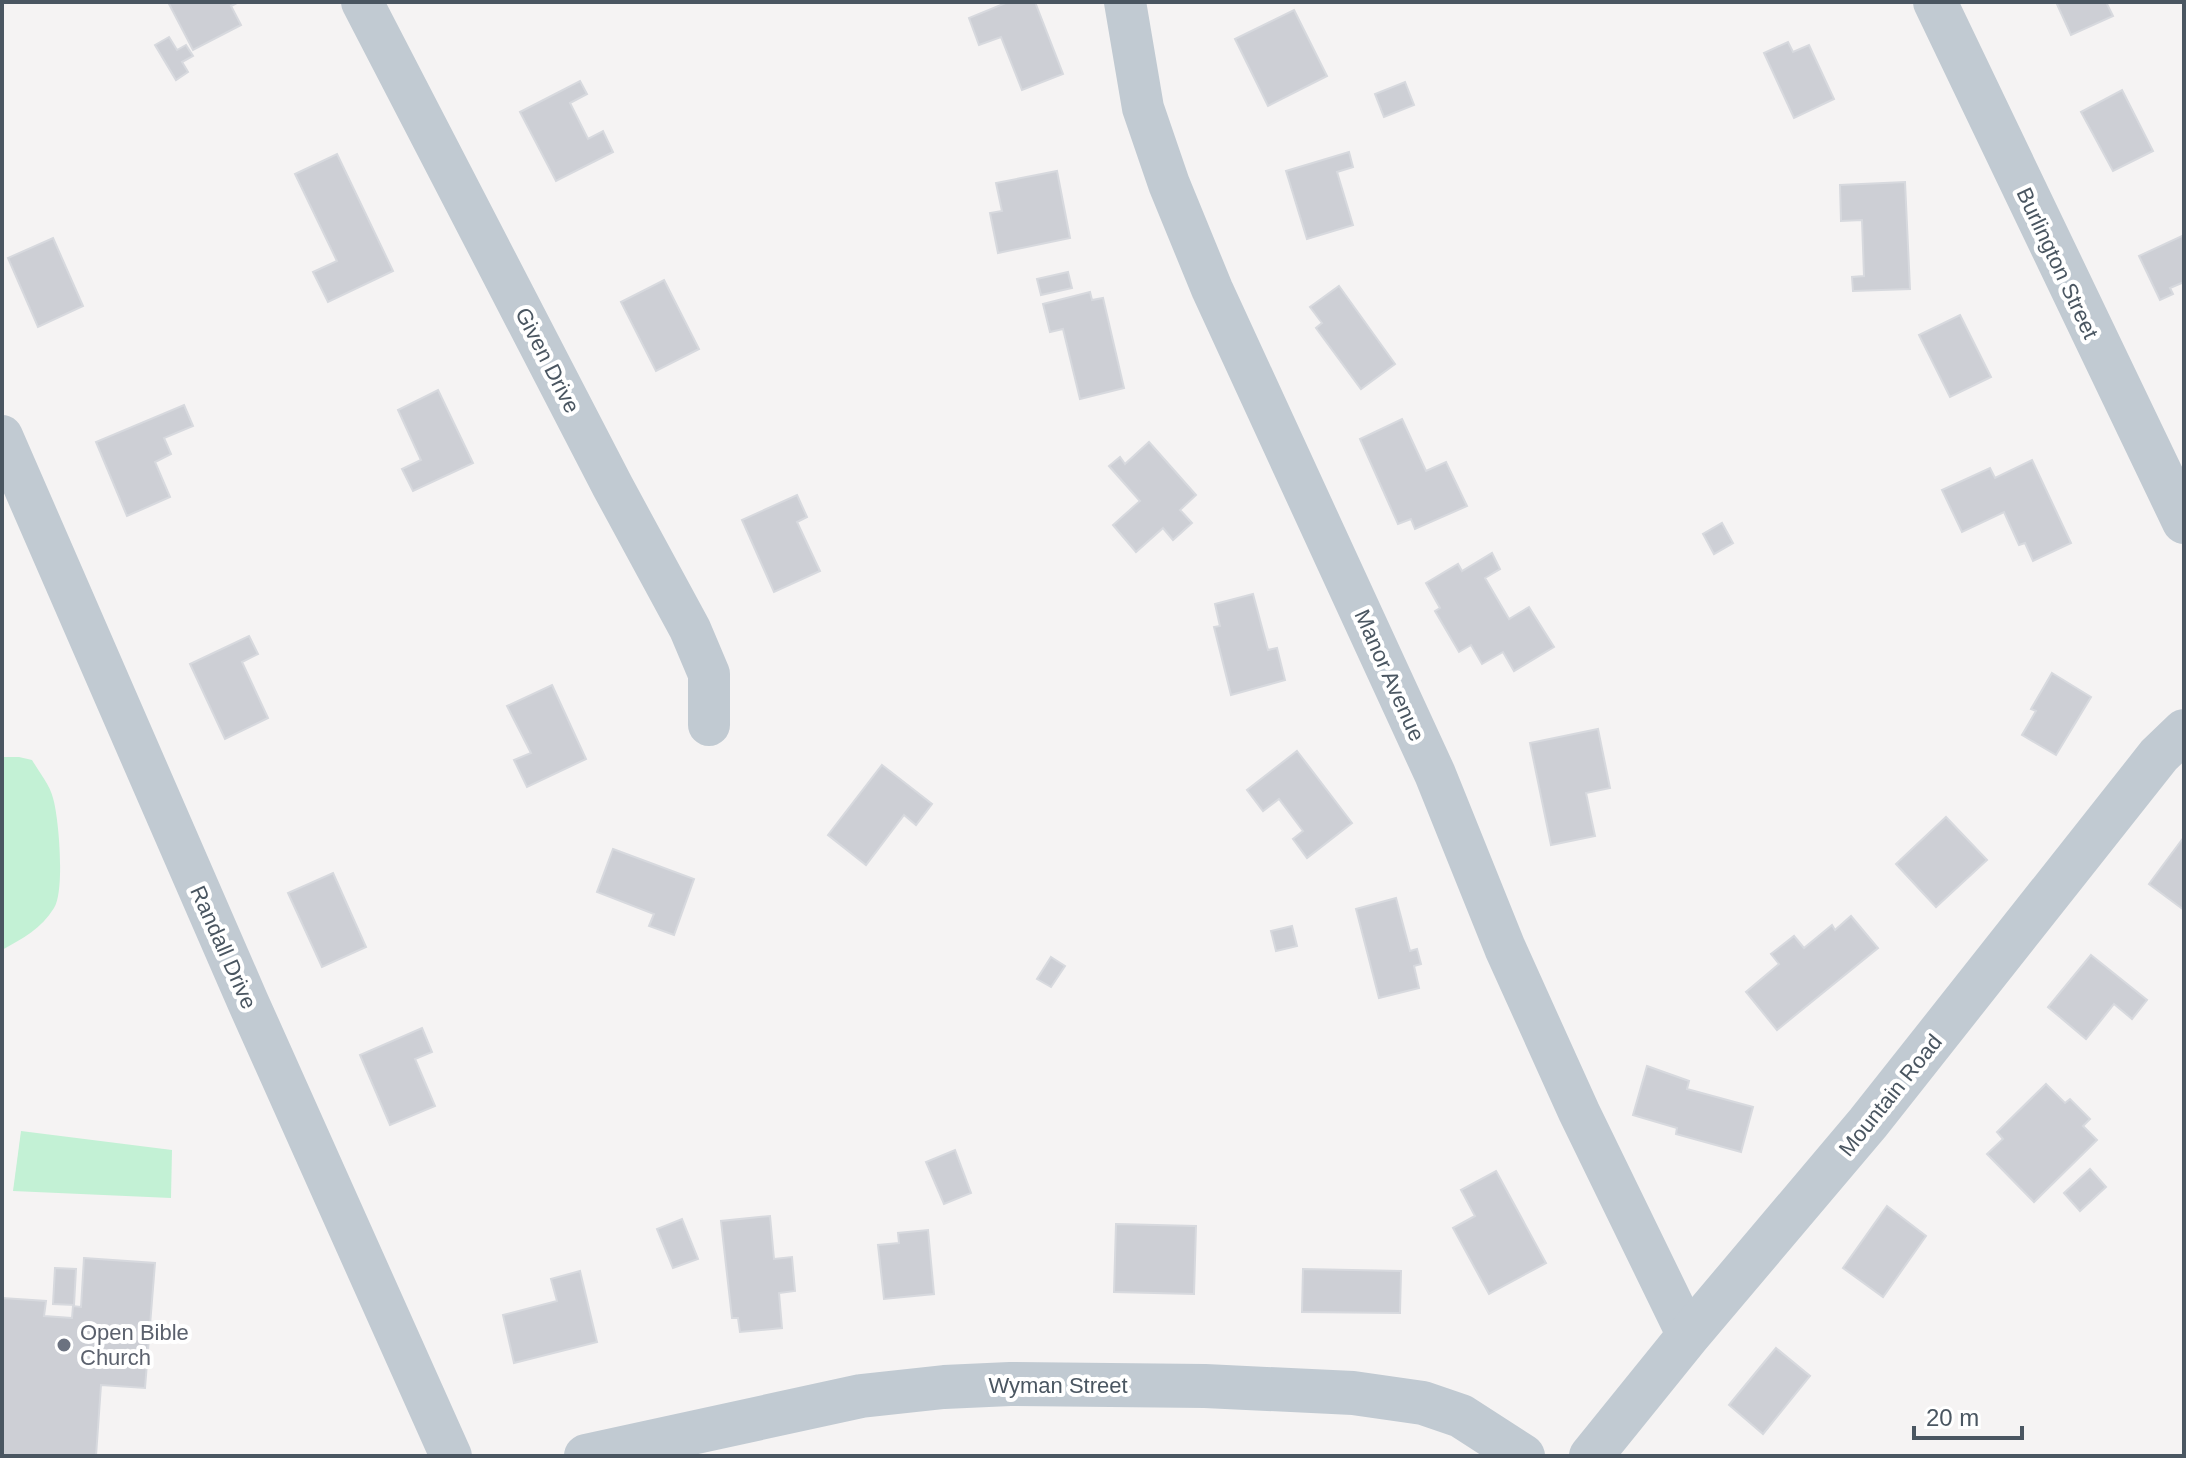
<svg xmlns="http://www.w3.org/2000/svg" width="2186" height="1458" font-family="Helvetica,sans-serif">
  <style>
    .green { fill: #c3f1d5 }
    .building { fill: #cdcfd5; stroke: #d7d9de; stroke-width: 2 }
    .lines { fill: none; stroke-linecap: round; stroke-linejoin: round }
    .minor { stroke: #c1cad2; stroke-width: 42 }
    .tertiary { stroke: #c1cad2; stroke-width: 44 }
    .worship-dot { fill: #6b7280; stroke: #fff; stroke-width: 3 }
    .labels { text-anchor: middle; stroke-width: 8; stroke-linejoin: round; paint-order: stroke }
    .street-label { font-size: 22px; fill: #4a5661; stroke: #fff }
    .worship-label { font-size: 22px; fill: #5b616d; stroke: #fff; text-anchor: start }
  </style>
  <rect width="100%" height="100%" fill="#f5f3f3"/>
  <g class="green">
    <path d="M 2,757 L 19,757 L 32,760 C 39,772 50,785 53,798 C 59,818 65,891 54,908 C 42,928 22,939 2,950 Z"/>
    <path d="M 21,1131 L 172,1150 L 171,1198 L 13,1191 Z"/>
  </g>
  <g class="building">
    <path d="M 168,2 L 239,2 L 231,6 L 241,25 L 193,50 Z"/>
    <path d="M 1008,2 L 1035,2 L 1063,74 L 1022,90 L 1001,37 L 979,45 L 969,18 Z"/>
    <path d="M 2056,2 L 2106,2 L 2113,16 L 2071,35 Z"/>
    <path d="M 1294,10 L 1327,76 L 1268,106 L 1235,39 Z"/>
    <path d="M 169,37 L 177,50 L 186,45 L 193,56 L 182,62 L 188,72 L 176,80 L 155,45 Z"/>
    <path d="M 1788,42 L 1793,52 L 1809,45 L 1834,99 L 1794,118 L 1764,53 Z"/>
    <path d="M 580,81 L 587,94 L 570,103 L 588,139 L 603,131 L 613,152 L 556,181 L 520,112 Z"/>
    <path d="M 1405,82 L 1414,105 L 1384,117 L 1375,94 Z"/>
    <path d="M 2122,90 L 2153,151 L 2113,171 L 2081,112 Z"/>
    <path d="M 1349,152 L 1353,167 L 1337,172 L 1353,225 L 1307,239 L 1286,171 Z"/>
    <path d="M 337,154 L 393,271 L 328,302 L 313,272 L 337,261 L 295,174 Z"/>
    <path d="M 1057,171 L 1070,238 L 998,253 L 990,213 L 1002,211 L 996,183 Z"/>
    <path d="M 1905,182 L 1910,289 L 1853,291 L 1852,277 L 1864,276 L 1862,220 L 1841,221 L 1840,185 Z"/>
    <path d="M 2184,235 L 2184,282 L 2170,288 L 2173,294 L 2160,300 L 2139,256 Z"/>
    <path d="M 53,238 L 83,306 L 38,327 L 8,258 Z"/>
    <path d="M 1068,272 L 1072,288 L 1041,295 L 1037,279 Z"/>
    <path d="M 664,280 L 699,349 L 656,371 L 621,302 Z"/>
    <path d="M 1339,286 L 1395,364 L 1361,389 L 1316,328 L 1322,323 L 1310,307 Z"/>
    <path d="M 1090,292 L 1092,300 L 1103,298 L 1124,388 L 1080,399 L 1063,329 L 1050,332 L 1043,304 Z"/>
    <path d="M 1960,315 L 1991,377 L 1950,397 L 1919,335 Z"/>
    <path d="M 438,390 L 473,463 L 413,491 L 402,469 L 421,460 L 398,410 Z"/>
    <path d="M 184,405 L 193,426 L 164,438 L 171,454 L 155,462 L 170,497 L 127,516 L 96,442 Z"/>
    <path d="M 1402,419 L 1426,471 L 1446,462 L 1467,506 L 1415,529 L 1411,519 L 1398,524 L 1360,439 Z"/>
    <path d="M 1149,442 L 1196,495 L 1180,510 L 1192,523 L 1173,540 L 1163,528 L 1136,552 L 1113,525 L 1140,501 L 1109,466 L 1120,457 L 1125,464 Z"/>
    <path d="M 2032,460 L 2071,543 L 2033,561 L 2025,543 L 2019,545 L 2004,512 L 1962,532 L 1942,490 L 1990,468 L 1995,478 Z"/>
    <path d="M 797,495 L 807,517 L 797,522 L 820,571 L 774,592 L 742,520 Z"/>
    <path d="M 1722,523 L 1733,543 L 1714,554 L 1703,534 Z"/>
    <path d="M 1492,553 L 1500,569 L 1485,578 L 1509,619 L 1529,607 L 1554,647 L 1514,671 L 1503,652 L 1482,664 L 1471,645 L 1459,652 L 1435,611 L 1440,608 L 1426,583 L 1458,564 L 1462,571 Z"/>
    <path d="M 1253,594 L 1268,650 L 1277,648 L 1285,680 L 1231,695 L 1214,627 L 1220,626 L 1215,604 Z"/>
    <path d="M 249,636 L 258,654 L 242,662 L 268,718 L 225,739 L 190,664 Z"/>
    <path d="M 2052,673 L 2091,697 L 2056,755 L 2022,735 L 2036,711 L 2031,709 Z"/>
    <path d="M 552,685 L 586,759 L 527,787 L 514,760 L 531,753 L 507,706 Z"/>
    <path d="M 1598,729 L 1610,788 L 1586,793 L 1595,836 L 1551,845 L 1530,743 Z"/>
    <path d="M 1297,751 L 1352,823 L 1307,858 L 1293,839 L 1303,831 L 1279,799 L 1263,811 L 1247,790 Z"/>
    <path d="M 882,765 L 932,804 L 916,825 L 904,815 L 866,865 L 828,835 Z"/>
    <path d="M 1946,817 L 1987,860 L 1936,907 L 1896,864 Z"/>
    <path d="M 2184,837 L 2184,910 L 2149,884 Z"/>
    <path d="M 613,849 L 694,879 L 674,935 L 649,926 L 654,914 L 597,892 Z"/>
    <path d="M 333,873 L 366,947 L 322,967 L 288,893 Z"/>
    <path d="M 1396,898 L 1410,951 L 1417,949 L 1421,964 L 1414,966 L 1419,988 L 1379,998 L 1356,909 Z"/>
    <path d="M 1851,916 L 1878,948 L 1777,1030 L 1746,992 L 1779,964 L 1771,954 L 1794,936 L 1804,948 L 1832,925 L 1835,930 Z"/>
    <path d="M 1292,926 L 1297,946 L 1276,951 L 1271,931 Z"/>
    <path d="M 2091,955 L 2147,1000 L 2132,1019 L 2114,1004 L 2086,1039 L 2048,1007 Z"/>
    <path d="M 1051,957 L 1065,966 L 1051,987 L 1037,979 Z"/>
    <path d="M 422,1028 L 432,1052 L 415,1059 L 435,1106 L 390,1125 L 360,1055 Z"/>
    <path d="M 1647,1066 L 1689,1081 L 1687,1089 L 1753,1107 L 1741,1152 L 1676,1134 L 1677,1128 L 1633,1115 Z"/>
    <path d="M 2046,1084 L 2065,1103 L 2070,1099 L 2090,1119 L 2083,1126 L 2097,1140 L 2034,1202 L 1987,1154 L 2003,1139 L 1997,1132 Z"/>
    <path d="M 955,1150 L 971,1193 L 944,1204 L 926,1162 Z"/>
    <path d="M 2090,1169 L 2106,1187 L 2080,1211 L 2064,1193 Z"/>
    <path d="M 1496,1171 L 1546,1263 L 1489,1294 L 1453,1228 L 1475,1216 L 1461,1190 Z"/>
    <path d="M 1887,1206 L 1926,1236 L 1883,1297 L 1843,1268 Z"/>
    <path d="M 770,1216 L 774,1259 L 792,1257 L 795,1291 L 779,1293 L 782,1328 L 740,1332 L 738,1318 L 732,1318 L 721,1221 Z"/>
    <path d="M 682,1219 L 698,1259 L 673,1268 L 657,1229 Z"/>
    <path d="M 1116,1224 L 1196,1226 L 1194,1294 L 1114,1292 Z"/>
    <path d="M 928,1230 L 934,1294 L 884,1299 L 878,1245 L 899,1243 L 898,1233 Z"/>
    <path d="M 84,1258 L 155,1263 L 145,1388 L 101,1385 L 96,1456 L 2,1456 L 3,1298 L 46,1301 L 44,1316 L 72,1318 L 73,1306 L 81,1307 Z"/>
    <path d="M 55,1268 L 76,1269 L 74,1305 L 53,1304 Z"/>
    <path d="M 1303,1269 L 1401,1271 L 1400,1313 L 1302,1312 Z"/>
    <path d="M 580,1271 L 597,1342 L 514,1363 L 503,1315 L 557,1301 L 551,1279 Z"/>
    <path d="M 1776,1348 L 1810,1376 L 1763,1434 L 1729,1405 Z"/>
  </g>
  <g class="lines">
    <g class="minor">
      <path d="M 362,2 L 613,487 L 690,629 L 709,674 L 709,725"/>
      <path d="M 1125,2 L 1143,108 L 1169,184 L 1212,289 L 1435,774 L 1505,948 L 1579,1112 L 1688,1336"/>
      <path d="M 2,436 L 248,1002 L 451,1456"/>
    </g>
    <g class="tertiary">
      <path d="M 1935,2 L 2184,522"/>
      <path d="M 586,1456 L 861,1396 L 944,1387 L 1010,1384 L 1205,1386 L 1353,1393 L 1423,1403 L 1461,1416 L 1523,1456"/>
      <path d="M 1591,1456 L 1688,1336 L 1868,1123 L 2159,755 L 2184,731"/>
    </g>
  </g>
  <circle class="worship-dot" cx="64" cy="1345" r="8"/>
  <g class="labels">
    <g class="street-label">
      <text transform="translate(2058 263) rotate(65)" y="8">Burlington Street</text>
      <text transform="translate(548 360) rotate(63)" y="8">Given Drive</text>
      <text transform="translate(1390 675) rotate(66)" y="8">Manor Avenue</text>
      <text transform="translate(224 947) rotate(66)" y="8">Randall Drive</text>
      <text transform="translate(1890 1095) rotate(-51)" y="8">Mountain Road</text>
      <text x="1058" y="1393">Wyman Street</text>
    </g>
    <g class="worship-label">
      <text x="80" y="1340">Open Bible<tspan x="80" dy="25">Church</tspan></text>
    </g>
  </g>
  <rect width="2186" height="1458" fill="none" stroke="#4a5661" stroke-width="8"/>
  <path d="M1914 1426v12h108v-12" fill="none" stroke="#4a5661" stroke-width="4"/>
  <text x="1926" y="1426" font-size="24" fill="#4a5661" stroke="#ffffff" stroke-width="6" paint-order="stroke">20 m</text>
</svg>
